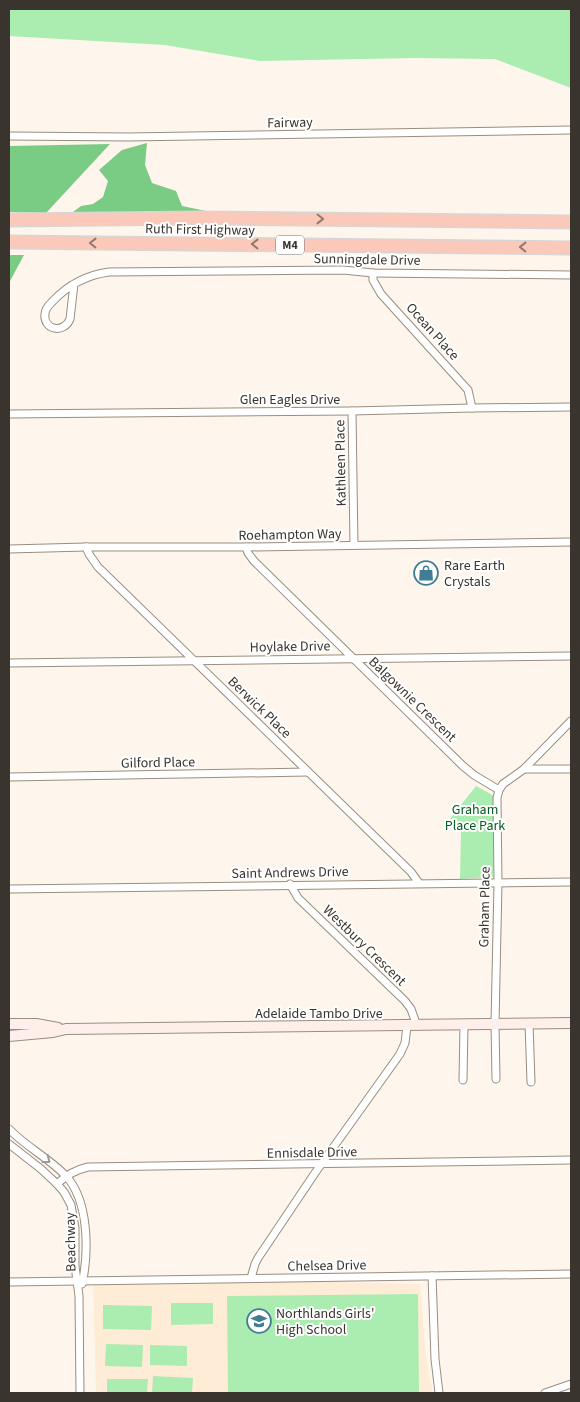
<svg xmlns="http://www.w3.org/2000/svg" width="580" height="1402" font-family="'Source Sans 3',sans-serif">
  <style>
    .built { fill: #feecd6 }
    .green { fill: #abecb0 }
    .forest { fill: #7acb83 }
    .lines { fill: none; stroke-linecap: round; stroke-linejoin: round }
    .street-casing { stroke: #998d7f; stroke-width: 9 }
    .secondary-casing { stroke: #998d7f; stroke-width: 12 }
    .highway-casing { stroke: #d8d6d5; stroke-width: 15 }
    .street { stroke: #fff; stroke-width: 7 }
    .secondary { stroke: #feefea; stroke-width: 10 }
    .highway { stroke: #fbc9ba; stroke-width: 12 }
    .oneway { stroke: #91776d }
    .oneway2 { stroke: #9c9a96 }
    .labels { text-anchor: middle; stroke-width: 4; stroke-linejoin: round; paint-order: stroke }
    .shield { fill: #fff; stroke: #75716d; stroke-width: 1 }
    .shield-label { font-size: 12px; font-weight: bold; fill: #3a342e }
    .street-label { font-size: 14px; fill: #3a342e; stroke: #fff }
    .poi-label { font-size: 14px; fill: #3a342e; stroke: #fff; text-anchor: start }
    .park-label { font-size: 14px; fill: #005f1d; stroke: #fff }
  </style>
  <rect width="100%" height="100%" fill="#fef6ed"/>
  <path class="built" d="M 93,1277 L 420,1284 L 426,1357 L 433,1393 L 96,1393 Z"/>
  <g class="green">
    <path d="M 9,9 L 571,9 L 571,88 L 495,59 L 415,58 L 260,61 L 165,45 L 9,36 Z"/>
    <path d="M 476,786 L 494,796 L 493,877 L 460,879 L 461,830 L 449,820 Z"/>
    <path d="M 418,1294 L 419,1393 L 228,1393 L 227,1296 Z"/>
    <path d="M 171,1303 L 213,1303 L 213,1324 L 171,1325 Z"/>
    <path d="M 103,1305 L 152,1306 L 151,1330 L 103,1329 Z"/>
    <path d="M 106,1344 L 143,1345 L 142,1367 L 105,1366 Z"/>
    <path d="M 150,1345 L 187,1346 L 187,1366 L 150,1365 Z"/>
    <path d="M 153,1376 L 193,1378 L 192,1393 L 152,1393 Z"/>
    <path d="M 107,1379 L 148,1379 L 147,1393 L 107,1393 Z"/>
  </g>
  <g class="forest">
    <path d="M 147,143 L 145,165 L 152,183 L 176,191 L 182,206 L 211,212 L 73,212 L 81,206 L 93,204 L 103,197 L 108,181 L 99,170 L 122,150 Z"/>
    <path d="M 110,144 L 46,213 L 9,212 L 9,146 Z"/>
    <path d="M 9,255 L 24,255 L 9,283 Z"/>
  </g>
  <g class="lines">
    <g class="street-casing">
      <g id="street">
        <path d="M 9,136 L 128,137 L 571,130"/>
        <path d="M 373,273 L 373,280 L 381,294 L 468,390 L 472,408"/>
        <path d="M 74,284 L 70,319 C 64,334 43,330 45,314 C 45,308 50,304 53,301 C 68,285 87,275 109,272 L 343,270 L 373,273 L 571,275"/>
        <path d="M 352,411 L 354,545"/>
        <path d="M 9,414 L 352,411 L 472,408 L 571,407"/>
        <path d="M 86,547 L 89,554 L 98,567 L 411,872 L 419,883"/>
        <path d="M 246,547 L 248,553 L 254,561 L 463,766 L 474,775 L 499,790"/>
        <path d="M 9,549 L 86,547 L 246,547 L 571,542"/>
        <path d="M 9,663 L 571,656"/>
        <path d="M 524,769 L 571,769"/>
        <path d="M 9,777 L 308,772"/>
        <path d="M 290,884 L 298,898 L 405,1001 L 411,1009 L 417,1026"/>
        <path d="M 9,889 L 571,882"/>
        <path d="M 529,1023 L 531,1082"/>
        <path d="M 496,1079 L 495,1024 L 498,883 L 497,798 L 499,790 L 503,784 L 524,769 L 571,721"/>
        <path d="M 463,1080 L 464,1025"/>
        <path d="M 9,1129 C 26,1147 49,1158 66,1176 C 89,1201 89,1252 82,1284"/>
        <path d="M 9,1144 L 41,1169 L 57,1184 L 64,1192 L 71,1205 L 75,1228 L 75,1266 L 79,1296 L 80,1393"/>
        <path d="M 57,1184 C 67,1175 75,1170 88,1167 L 571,1160"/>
        <path d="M 432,1276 L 435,1359 L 439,1393"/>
        <path d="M 251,1278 L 255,1264 L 258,1258 L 315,1173 L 400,1054 L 405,1043 L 407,1026"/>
        <path d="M 9,1282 L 571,1274"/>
        <path d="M 545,1393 L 571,1384"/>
      </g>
    </g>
    <g class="secondary-casing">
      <g id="secondary">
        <path d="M 9,1024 L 36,1024 L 58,1028"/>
        <path d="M 9,1036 L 53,1032 L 66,1029 L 571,1023"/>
      </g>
    </g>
    <g class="highway-casing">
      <g id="highway">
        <path d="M 9,220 L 200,218 L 571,222"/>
        <path d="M 9,242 L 571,248"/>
      </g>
    </g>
    <use href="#street" class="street"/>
    <use href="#secondary" class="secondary"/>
    <use href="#highway" class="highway"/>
  </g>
  <defs><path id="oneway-chevron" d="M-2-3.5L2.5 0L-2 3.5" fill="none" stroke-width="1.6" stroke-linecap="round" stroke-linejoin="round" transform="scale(1.25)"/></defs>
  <g class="oneway">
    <use href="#oneway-chevron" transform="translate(320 219) rotate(1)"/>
    <use href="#oneway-chevron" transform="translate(93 243) rotate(-179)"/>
    <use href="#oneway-chevron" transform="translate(255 244) rotate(-179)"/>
    <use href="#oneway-chevron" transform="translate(523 247) rotate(-179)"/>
  </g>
  <use class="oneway2" href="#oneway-chevron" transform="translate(47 1160) rotate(37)"/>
  <defs>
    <g id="shop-ring" transform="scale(1.25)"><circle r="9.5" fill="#fff" stroke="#417e95" stroke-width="1.5"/><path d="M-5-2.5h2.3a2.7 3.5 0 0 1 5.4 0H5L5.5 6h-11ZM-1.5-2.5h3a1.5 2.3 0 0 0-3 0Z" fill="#417e95"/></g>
    <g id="school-ring" transform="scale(1.25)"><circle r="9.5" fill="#fff" stroke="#417e95" stroke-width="1.5"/><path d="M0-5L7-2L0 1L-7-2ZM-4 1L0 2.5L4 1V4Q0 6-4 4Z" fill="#417e95"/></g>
  </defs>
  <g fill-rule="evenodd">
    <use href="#shop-ring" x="426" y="573"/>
    <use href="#school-ring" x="259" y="1321"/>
  </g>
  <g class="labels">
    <rect class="shield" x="276" y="235.5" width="28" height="19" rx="4"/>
    <g class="shield-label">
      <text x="290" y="249">M4</text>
    </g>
    <g class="street-label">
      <text transform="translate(290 122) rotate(-1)" y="5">Fairway</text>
      <text transform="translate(200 229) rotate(1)" y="5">Ruth First Highway</text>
      <text transform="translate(367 259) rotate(1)" y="5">Sunningdale Drive</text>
      <text transform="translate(433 331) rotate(48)" y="5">Ocean Place</text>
      <text x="290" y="404">Glen Eagles Drive</text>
      <text transform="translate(340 463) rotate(-91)" y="5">Kathleen Place</text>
      <text transform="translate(290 534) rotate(-1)" y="5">Roehampton Way</text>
      <text transform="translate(290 646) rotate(-1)" y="5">Hoylake Drive</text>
      <text transform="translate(413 699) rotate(44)" y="5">Balgownie Crescent</text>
      <text transform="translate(260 707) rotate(44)" y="5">Berwick Place</text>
      <text transform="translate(158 762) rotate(-1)" y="5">Gilford Place</text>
      <text transform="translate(290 872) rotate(-1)" y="5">Saint Andrews Drive</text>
      <text transform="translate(484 907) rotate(-89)" y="5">Graham Place</text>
      <text transform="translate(365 945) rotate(44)" y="5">Westbury Crescent</text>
      <text x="319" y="1018">Adelaide Tambo Drive</text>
      <text transform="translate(312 1152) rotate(-1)" y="5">Ennisdale Drive</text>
      <text transform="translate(70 1242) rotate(-91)" y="5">Beachway</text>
      <text transform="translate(327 1265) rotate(-1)" y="5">Chelsea Drive</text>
    </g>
    <g class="poi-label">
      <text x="444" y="570">Rare Earth<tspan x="444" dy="16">Crystals</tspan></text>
      <text x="276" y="1318">Northlands Girls'<tspan x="276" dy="16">High School</tspan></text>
    </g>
    <g class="park-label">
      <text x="475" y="814">Graham<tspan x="475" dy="16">Place Park</tspan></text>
    </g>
  </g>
  <rect width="580" height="1402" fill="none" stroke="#3a342e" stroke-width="20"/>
</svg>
